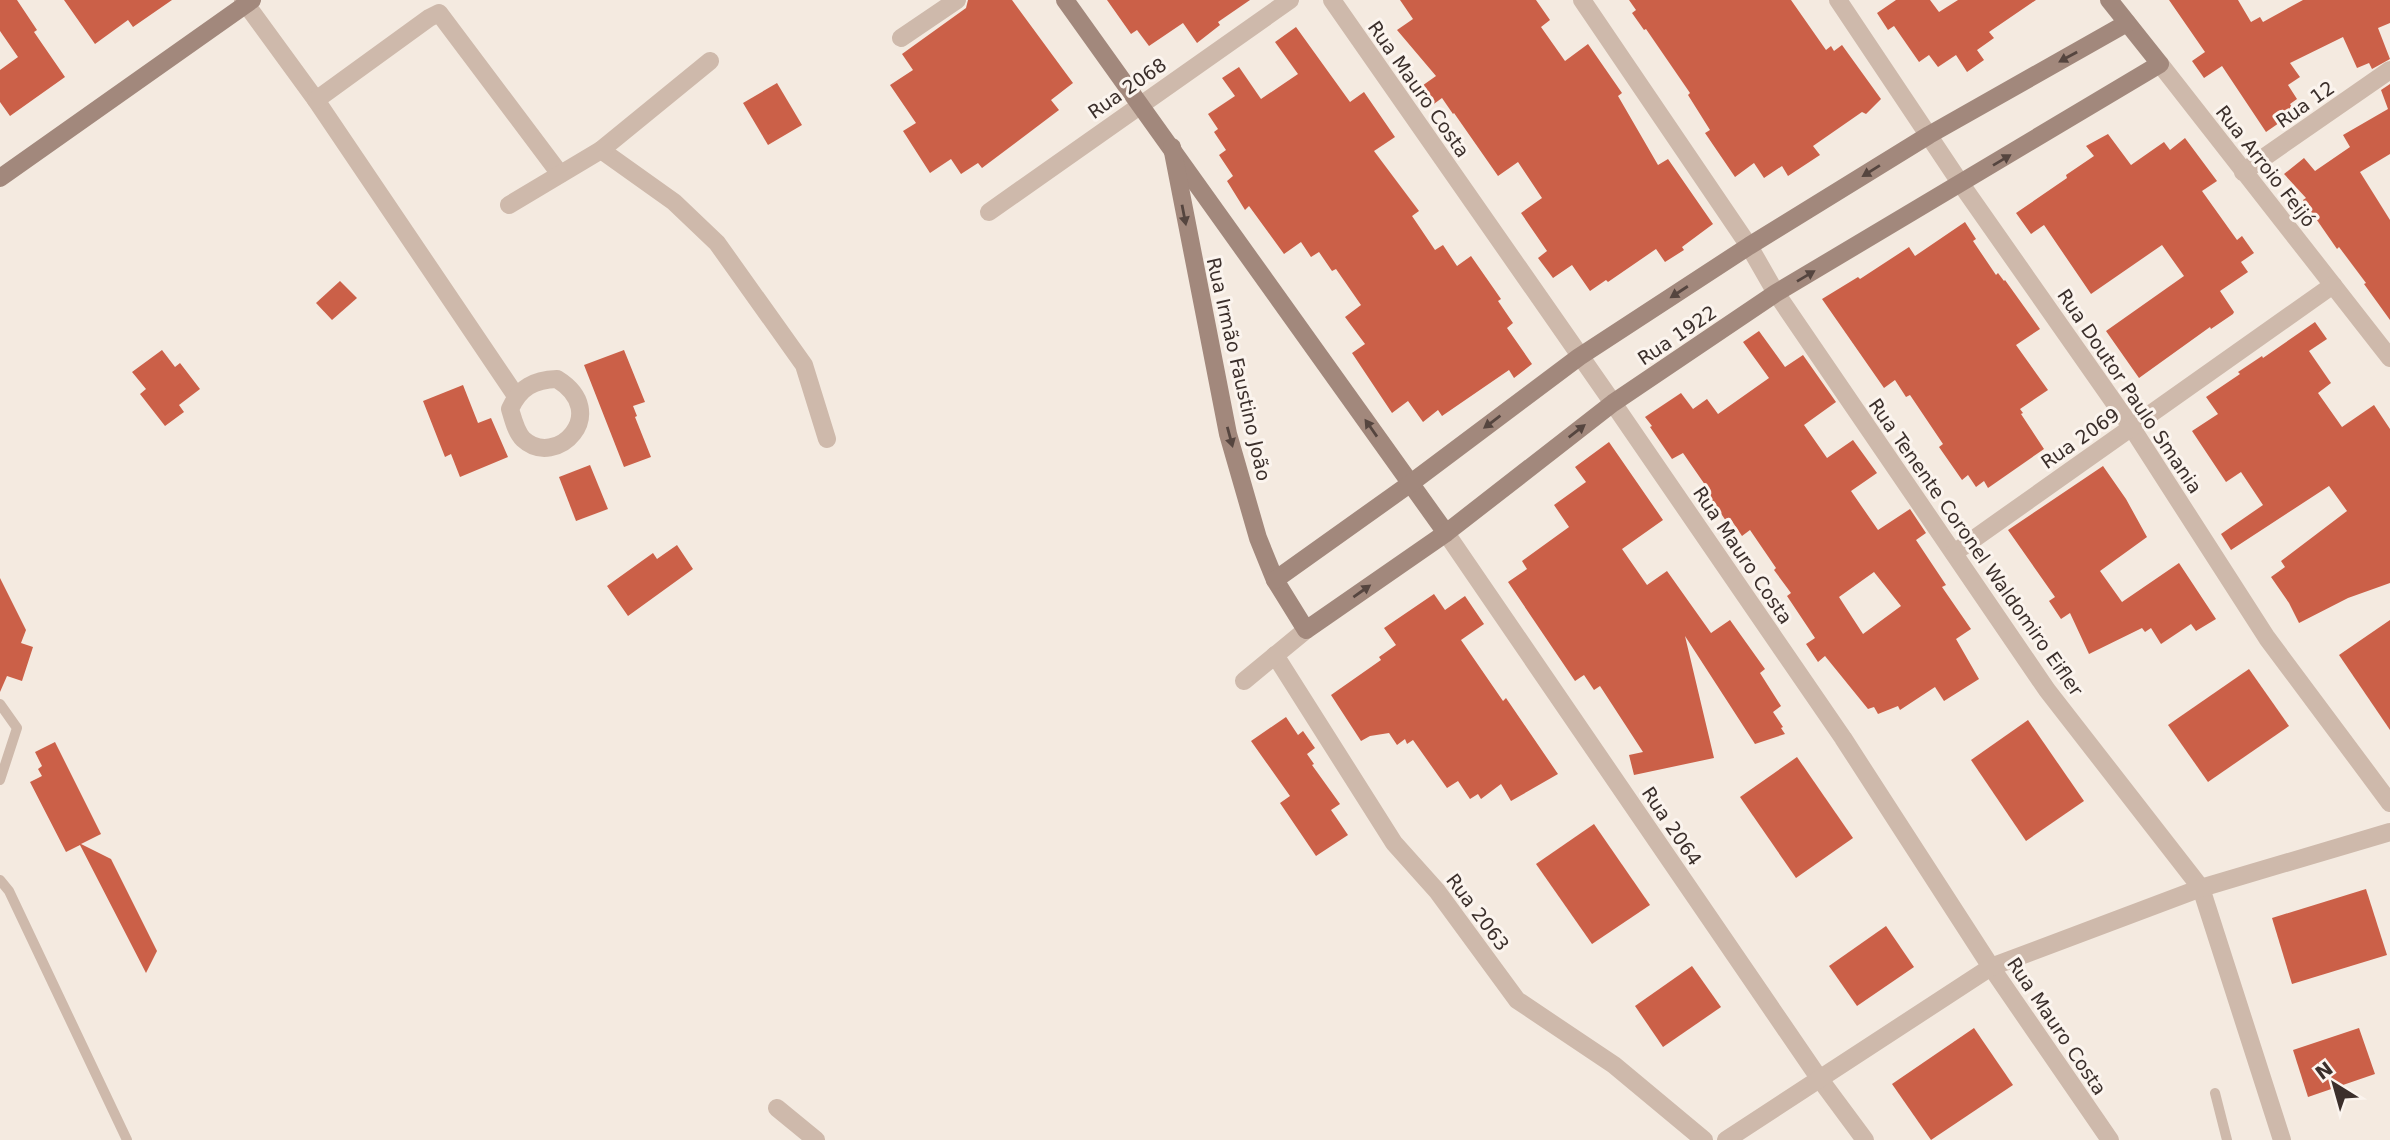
<svg xmlns="http://www.w3.org/2000/svg" width="2390" height="1140" font-family="'DejaVu Sans',sans-serif">
  <style>
    .building { fill: #cb6048; fill-rule: evenodd }
    .lines { fill: none; stroke-linecap: round; stroke-linejoin: round }
    .lane { stroke: #ceb9ab; stroke-width: 10 }
    .street { stroke: #ceb9ab; stroke-width: 18 }
    .secondary { stroke: #a2887c; stroke-width: 18 }
    .oneway { fill: #55453f }
    .labels { text-anchor: middle; stroke-width: 6; stroke-linejoin: round; paint-order: stroke }
    .street-label { font-size: 19px; fill: #3b2f2b; stroke: #fbf4ee }
  </style>
  <rect width="100%" height="100%" fill="#f4eae0"/>
  <g class="building">
    <path d="M 0,0 L 17,0 L 37,30 L 34,32 L 65,77 L 10,116 L 0,102 L 0,70 L 18,57 L 0,31 Z"/>
    <path d="M 64,0 L 172,0 L 133,27 L 128,20 L 95,44 Z"/>
    <path d="M 968,0 L 1012,0 L 1073,83 L 1051,100 L 1059,110 L 982,168 L 978,163 L 961,174 L 951,159 L 930,173 L 903,131 L 916,123 L 890,85 L 913,70 L 902,54 L 966,8 Z"/>
    <path d="M 1107,0 L 1250,0 L 1218,22 L 1220,25 L 1197,43 L 1183,23 L 1149,46 L 1137,30 L 1131,34 Z"/>
    <path d="M 1400,0 L 1536,0 L 1550,20 L 1541,27 L 1565,61 L 1588,44 L 1622,93 L 1618,96 L 1658,165 L 1668,159 L 1713,224 L 1682,247 L 1684,250 L 1665,262 L 1656,249 L 1608,282 L 1606,280 L 1590,291 L 1572,265 L 1553,278 L 1538,258 L 1547,251 L 1521,213 L 1542,198 L 1518,162 L 1498,176 L 1454,113 L 1453,114 L 1442,98 L 1431,106 L 1419,88 L 1436,76 L 1397,30 L 1413,19 Z"/>
    <path d="M 1629,0 L 1791,0 L 1826,50 L 1831,46 L 1834,51 L 1842,45 L 1881,99 L 1866,114 L 1862,112 L 1813,146 L 1820,155 L 1788,176 L 1782,166 L 1764,178 L 1754,163 L 1735,177 L 1705,133 L 1710,130 L 1688,95 L 1690,93 L 1646,29 L 1644,30 L 1632,13 L 1636,10 Z"/>
    <path d="M 1896,0 L 1930,0 L 1939,12 L 1958,0 L 2036,0 L 1989,32 L 1994,38 L 1977,50 L 1984,60 L 1967,72 L 1956,55 L 1938,67 L 1929,55 L 1919,62 L 1894,26 L 1888,30 L 1877,13 Z"/>
    <path d="M 2169,0 L 2238,0 L 2251,22 L 2260,17 L 2263,22 L 2303,0 L 2390,0 L 2390,23 L 2378,28 L 2390,59 L 2372,69 L 2369,63 L 2357,68 L 2343,37 L 2290,63 L 2300,77 L 2288,85 L 2297,99 L 2290,104 L 2295,112 L 2266,132 L 2222,66 L 2204,78 L 2192,61 L 2205,52 Z"/>
    <path d="M 1296,27 L 1350,102 L 1364,92 L 1395,137 L 1374,151 L 1419,211 L 1412,216 L 1435,250 L 1443,245 L 1457,266 L 1471,256 L 1501,299 L 1498,301 L 1513,323 L 1507,328 L 1532,364 L 1514,378 L 1509,370 L 1442,416 L 1438,410 L 1423,422 L 1408,401 L 1392,413 L 1352,353 L 1365,344 L 1345,317 L 1361,305 L 1336,269 L 1332,271 L 1319,252 L 1311,257 L 1301,242 L 1284,254 L 1249,206 L 1245,210 L 1227,181 L 1233,176 L 1219,155 L 1226,150 L 1214,132 L 1218,129 L 1208,114 L 1235,96 L 1222,78 L 1239,67 L 1261,99 L 1298,74 L 1275,42 Z"/>
    <path d="M 777,83 L 802,125 L 768,145 L 743,103 Z"/>
    <path d="M 2390,84 L 2390,154 L 2360,172 L 2390,220 L 2390,320 L 2364,284 L 2366,283 L 2339,247 L 2337,249 L 2303,200 L 2306,198 L 2284,174 L 2304,158 L 2315,171 L 2350,147 L 2343,135 L 2388,109 L 2381,90 Z"/>
    <path d="M 2108,134 L 2131,165 L 2164,142 L 2170,150 L 2185,138 L 2217,181 L 2202,191 L 2237,240 L 2242,236 L 2254,253 L 2241,262 L 2248,272 L 2220,291 L 2234,312 L 2233,314 L 2211,329 L 2210,327 L 2139,378 L 2106,331 L 2184,276 L 2162,245 L 2091,294 L 2044,225 L 2031,234 L 2016,213 L 2067,178 L 2066,175 L 2094,156 L 2086,146 Z"/>
    <path d="M 1965,222 L 1976,239 L 1973,241 L 1996,275 L 1998,273 L 2004,281 L 2005,280 L 2040,329 L 2016,345 L 2048,390 L 2020,409 L 2023,413 L 2021,414 L 2044,449 L 1988,488 L 1984,481 L 1976,487 L 1968,475 L 1962,480 L 1939,447 L 1943,444 L 1910,395 L 1906,397 L 1895,380 L 1884,388 L 1822,299 L 1858,277 L 1860,279 L 1909,247 L 1915,256 Z"/>
    <path d="M 340,281 L 357,298 L 332,320 L 316,303 Z"/>
    <path d="M 2315,322 L 2327,339 L 2309,351 L 2331,383 L 2318,393 L 2342,427 L 2374,405 L 2390,429 L 2390,583 L 2348,598 L 2299,623 L 2289,603 L 2271,577 L 2285,567 L 2281,561 L 2347,511 L 2329,486 L 2231,550 L 2221,534 L 2263,505 L 2241,472 L 2226,482 L 2192,431 L 2218,414 L 2206,397 L 2240,374 L 2238,372 L 2262,356 L 2263,358 Z"/>
    <path d="M 1759,331 L 1785,367 L 1803,355 L 1836,402 L 1804,425 L 1827,458 L 1853,440 L 1877,473 L 1851,491 L 1878,530 L 1910,509 L 1926,533 L 1916,540 L 1946,585 L 1942,587 L 1971,629 L 1956,639 L 1979,679 L 1944,701 L 1935,687 L 1900,710 L 1898,706 L 1878,714 L 1874,707 L 1868,709 L 1825,656 L 1818,662 L 1806,644 L 1815,638 L 1787,596 L 1791,593 L 1774,570 L 1776,568 L 1750,530 L 1742,536 L 1730,518 L 1726,521 L 1720,512 L 1718,514 L 1705,496 L 1710,492 L 1683,453 L 1672,459 L 1650,427 L 1652,426 L 1645,417 L 1681,393 L 1693,409 L 1707,399 L 1718,414 L 1769,378 L 1743,342 ZM 1874,572 L 1901,606 L 1863,634 L 1839,597 Z"/>
    <path d="M 162,350 L 175,367 L 180,363 L 200,389 L 179,405 L 184,412 L 165,426 L 140,394 L 146,389 L 132,372 Z"/>
    <path d="M 624,350 L 645,402 L 633,406 L 637,416 L 635,417 L 651,457 L 624,467 L 584,365 Z"/>
    <path d="M 463,385 L 478,423 L 491,418 L 508,457 L 460,477 L 451,454 L 445,457 L 423,401 Z"/>
    <path d="M 1609,442 L 1663,520 L 1622,549 L 1647,585 L 1667,571 L 1711,633 L 1730,620 L 1765,669 L 1760,673 L 1781,706 L 1773,712 L 1783,727 L 1781,728 L 1785,734 L 1755,744 L 1685,636 L 1714,758 L 1634,775 L 1629,755 L 1643,752 L 1600,686 L 1594,690 L 1584,675 L 1575,681 L 1508,582 L 1527,569 L 1522,561 L 1569,527 L 1554,505 L 1586,482 L 1575,467 Z"/>
    <path d="M 590,465 L 608,509 L 576,521 L 559,477 Z"/>
    <path d="M 2103,466 L 2126,499 L 2147,537 L 2100,571 L 2122,602 L 2179,563 L 2216,619 L 2196,631 L 2191,624 L 2161,644 L 2151,628 L 2145,632 L 2142,628 L 2089,654 L 2070,613 L 2061,619 L 2049,601 L 2055,597 L 2008,530 Z"/>
    <path d="M 677,545 L 693,569 L 628,616 L 607,586 L 653,553 L 657,559 Z"/>
    <path d="M 0,578 L 26,630 L 21,643 L 33,647 L 22,681 L 7,676 L 0,692 Z"/>
    <path d="M 1434,594 L 1445,610 L 1465,596 L 1484,624 L 1461,640 L 1503,701 L 1506,698 L 1558,774 L 1511,801 L 1501,784 L 1481,799 L 1478,794 L 1470,799 L 1458,781 L 1447,788 L 1413,740 L 1407,744 L 1405,739 L 1397,745 L 1389,733 L 1370,736 L 1361,741 L 1331,695 L 1381,660 L 1379,657 L 1396,645 L 1384,628 Z"/>
    <path d="M 2390,620 L 2390,730 L 2339,655 Z"/>
    <path d="M 2249,669 L 2289,726 L 2208,782 L 2168,725 Z"/>
    <path d="M 1286,717 L 1298,735 L 1303,731 L 1315,748 L 1307,754 L 1314,764 L 1312,765 L 1340,804 L 1331,810 L 1348,835 L 1316,856 L 1280,803 L 1290,796 L 1251,741 Z"/>
    <path d="M 2028,720 L 2084,801 L 2026,841 L 1971,760 Z"/>
    <path d="M 55,742 L 101,834 L 81,844 L 111,859 L 157,951 L 146,973 L 80,845 L 66,852 L 30,782 L 42,776 L 38,769 L 42,766 L 35,752 Z"/>
    <path d="M 1797,757 L 1853,838 L 1796,878 L 1740,797 Z"/>
    <path d="M 1594,824 L 1650,905 L 1592,944 L 1536,864 Z"/>
    <path d="M 2366,889 L 2387,955 L 2292,984 L 2272,918 Z"/>
    <path d="M 1886,926 L 1914,967 L 1857,1006 L 1829,966 Z"/>
    <path d="M 1692,966 L 1721,1007 L 1663,1047 L 1635,1006 Z"/>
    <path d="M 1974,1028 L 2013,1085 L 1931,1140 L 1892,1084 Z"/>
    <path d="M 2359,1028 L 2375,1074 L 2308,1097 L 2293,1050 Z"/>
  </g>
  <g class="lines">
    <g class="lane">
      <path d="M 0,704 L 17,728 L 0,780"/>
      <path d="M 0,880 L 9,891 L 127,1140"/>
      <path d="M 2215,1093 L 2227,1140"/>
    </g>
    <g class="street">
      <path d="M 243,0 L 316,100 L 516,396"/>
      <path d="M 1332,0 L 1613,403 L 1843,738 L 1991,967 L 2110,1140"/>
      <path d="M 1582,0 L 1749,246 L 1776,293 L 2047,690 L 2201,888 L 2282,1140"/>
      <path d="M 1838,0 L 1961,184 L 2132,428 L 2267,638 L 2390,803"/>
      <path d="M 901,38 L 957,0"/>
      <path d="M 2160,64 L 2390,358"/>
      <path d="M 316,100 L 429,18 L 439,13 L 560,174"/>
      <path d="M 601,150 L 674,202 L 717,243 L 804,365 L 827,439"/>
      <path d="M 2243,172 L 2390,70"/>
      <path d="M 509,205 L 601,150 L 710,61"/>
      <path d="M 989,212 L 1290,0"/>
      <path d="M 557,379 C 612,413 556,470 523,439 C 516,432 513,419 510,409 C 520,387 534,380 557,379 Z"/>
      <path d="M 1446,533 L 1819,1078 L 1865,1140"/>
      <path d="M 1954,553 L 2333,285"/>
      <path d="M 1275,655 L 1394,843 L 1437,891 L 1517,1000 L 1614,1065 L 1704,1140"/>
      <path d="M 1244,681 L 1306,630"/>
      <path d="M 777,1108 L 816,1140"/>
      <path d="M 1726,1140 L 1991,967 L 2201,888 L 2390,832"/>
    </g>
    <g class="secondary">
      <path d="M 1065,0 L 1446,533"/>
      <path d="M 1172,147 L 1228,434 L 1258,538 L 1275,580 L 1306,630 L 1446,533 L 1613,403 L 1776,293 L 2160,64 L 2109,0"/>
      <path d="M 0,178 L 252,0"/>
      <path d="M 1275,580 L 1411,483 L 1579,357 L 1749,246 L 1929,135 L 2127,23"/>
    </g>
  </g>
  <defs><path id="oneway-solid" d="M-6-.8H1V-3.2L6.5 0L1 3.2V.8H-6Z" transform="scale(1.75)"/></defs>
  <g class="oneway">
    <use href="#oneway-solid" transform="translate(2068 57) rotate(151)"/>
    <use href="#oneway-solid" transform="translate(2002 160) rotate(-31)"/>
    <use href="#oneway-solid" transform="translate(1871 171) rotate(148)"/>
    <use href="#oneway-solid" transform="translate(1184 215) rotate(79)"/>
    <use href="#oneway-solid" transform="translate(1806 276) rotate(-31)"/>
    <use href="#oneway-solid" transform="translate(1679 292) rotate(147)"/>
    <use href="#oneway-solid" transform="translate(1492 422) rotate(143)"/>
    <use href="#oneway-solid" transform="translate(1371 428) rotate(-125)"/>
    <use href="#oneway-solid" transform="translate(1577 431) rotate(-38)"/>
    <use href="#oneway-solid" transform="translate(1230 437) rotate(75)"/>
    <use href="#oneway-solid" transform="translate(1362 591) rotate(-35)"/>
  </g>
  <g class="labels">
    <g class="street-label">
      <text transform="translate(1127 88) rotate(-35)" y="7">Rua 2068</text>
      <text transform="translate(1419 89) rotate(55)" y="7">Rua Mauro Costa</text>
      <text transform="translate(2305 104) rotate(-35)" y="7">Rua 12</text>
      <text transform="translate(2266 166) rotate(52)" y="7">Rua Arroio Feijó</text>
      <text transform="translate(1677 335) rotate(-34)" y="7">Rua 1922</text>
      <text transform="translate(1239 369) rotate(77)" y="7">Rua Irmão Faustino João</text>
      <text transform="translate(2130 391) rotate(56)" y="7">Rua Doutor Paulo Smania</text>
      <text transform="translate(2080 438) rotate(-35)" y="7">Rua 2069</text>
      <text transform="translate(1976 547) rotate(55)" y="7">Rua Tenente Coronel Waldomiro Eifler</text>
      <text transform="translate(1743 555) rotate(56)" y="7">Rua Mauro Costa</text>
      <text transform="translate(1672 826) rotate(56)" y="7">Rua 2064</text>
      <text transform="translate(1478 912) rotate(53)" y="7">Rua 2063</text>
      <text transform="translate(2057 1026) rotate(56)" y="7">Rua Mauro Costa</text>
    </g>
  </g>
  <g transform="translate(2334 1084) rotate(323)" stroke="#fbf4ee" stroke-width="5" paint-order="stroke">
  <path d="M0-5L12 26L0 18L-12 26Z" fill="#3b2f2b"/>
  <text y="-10" font-size="19" font-weight="bold" text-anchor="middle" fill="#3b2f2b">N</text>
  </g>
</svg>
